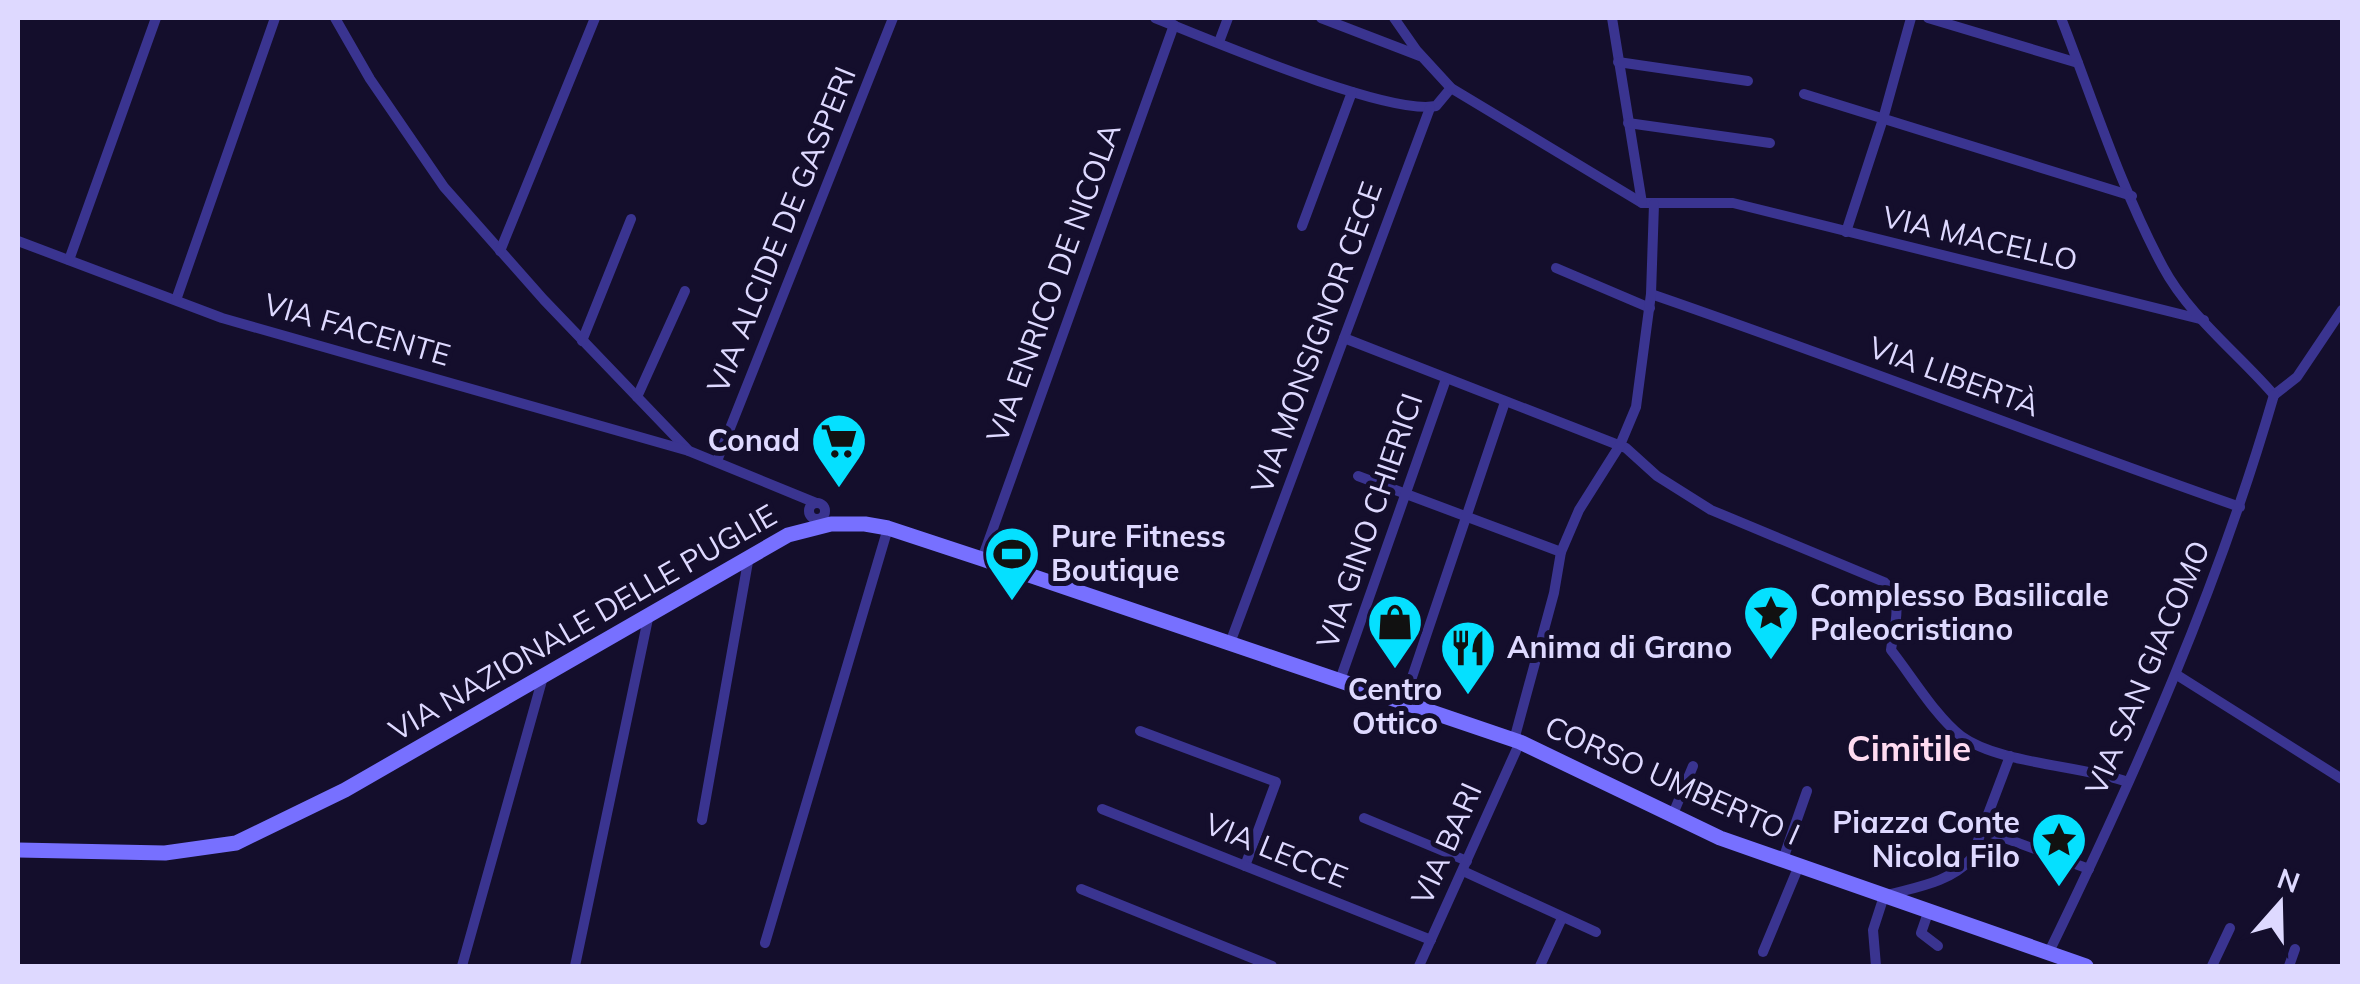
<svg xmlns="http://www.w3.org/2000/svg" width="2360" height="984" font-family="Mulish,sans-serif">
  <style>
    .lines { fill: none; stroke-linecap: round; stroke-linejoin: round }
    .minor { stroke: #3a3490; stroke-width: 10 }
    .secondary { stroke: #7770ff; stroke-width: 15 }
    .labels { text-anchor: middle; stroke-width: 10; stroke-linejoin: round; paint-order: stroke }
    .street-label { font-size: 30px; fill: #ded9ff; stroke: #140e2c }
    .poi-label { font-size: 30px; font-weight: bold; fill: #ded9ff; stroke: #140e2c; text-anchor: start }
    .quarter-label { font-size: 35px; font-weight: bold; fill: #ffdbf1; stroke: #140e2c }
  </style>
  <rect width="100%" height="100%" fill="#140e2c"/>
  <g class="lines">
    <g class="minor">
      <path d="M 335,18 L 370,79 L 444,187 L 544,300 L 689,451 L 816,503"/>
      <path d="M 1155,18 C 1208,39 1388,116 1436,106 L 1451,88"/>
      <path d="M 1321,18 L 1420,56"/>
      <path d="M 1394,18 L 1417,51 L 1451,88 L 1642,203 L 1733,203 L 2204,320"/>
      <path d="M 1612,18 L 1642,203"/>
      <path d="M 1928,18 L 2078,63"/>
      <path d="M 2061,18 C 2093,100 2121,189 2163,267 C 2189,316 2239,354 2274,395"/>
      <path d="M 1219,42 L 1228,18"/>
      <path d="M 1618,62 L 1748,81"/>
      <path d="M 1804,94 L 2132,196"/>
      <path d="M 1628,123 L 1770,143"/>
      <path d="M 1302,226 L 1352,92"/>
      <path d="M 1846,232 L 1883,119 L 1911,18"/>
      <path d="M 18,241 L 222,318 L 689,451"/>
      <path d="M 500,251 L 595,18"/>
      <path d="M 69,260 L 156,18"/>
      <path d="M 1556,268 L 1650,308"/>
      <path d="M 1651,294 C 1849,362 2043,438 2240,507"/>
      <path d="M 176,300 L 275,18"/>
      <path d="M 1344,338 L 1626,448 L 1657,476 L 1711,510 L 1884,582 C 1905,599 1894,626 1891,650 C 1911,675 1936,717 1961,736 C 1999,764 2080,765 2128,782"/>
      <path d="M 582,341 L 631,219"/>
      <path d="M 2274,395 L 2297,377 L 2342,310"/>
      <path d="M 637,397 L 685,291"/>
      <path d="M 717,461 L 893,18"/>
      <path d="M 1358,476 L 1561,552"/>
      <circle cx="817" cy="511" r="8"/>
      <path d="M 982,559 L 1174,25"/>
      <path d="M 1230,643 L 1430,108"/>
      <path d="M 2177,675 L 2342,779"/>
      <path d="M 1340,680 L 1446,379"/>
      <path d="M 1404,701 L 1505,402"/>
      <path d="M 1140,731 L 1276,782 L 1245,866"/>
      <path d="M 1514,740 L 1554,593 L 1561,552 L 1579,510 L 1620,445 L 1636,407 L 1651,294 L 1654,204"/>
      <path d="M 1102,809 L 1431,940"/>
      <path d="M 1673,814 L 1693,766"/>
      <path d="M 1364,818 L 1467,861"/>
      <path d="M 702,820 L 749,556"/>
      <path d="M 1983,830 L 2089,869"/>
      <path d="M 1782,862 L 1807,791"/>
      <path d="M 1463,871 L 1596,932"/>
      <path d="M 1081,889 L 1272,966"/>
      <path d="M 1929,910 L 1921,933 L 1938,946"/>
      <path d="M 765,943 L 888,528"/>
      <path d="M 1763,952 L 1798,868"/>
      <path d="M 2049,952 C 2137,771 2218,588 2274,395"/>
      <path d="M 462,966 L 543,677"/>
      <path d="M 575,966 L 649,614"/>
      <path d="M 1419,966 L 1520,742"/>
      <path d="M 1540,966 L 1562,918"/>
      <path d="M 1876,966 L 1873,930 L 1884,896 C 1915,887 1949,883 1971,859 L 2010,756"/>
      <path d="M 2212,966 L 2230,928"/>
      <path d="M 2289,966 L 2295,949"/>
    </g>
    <path class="secondary" d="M 18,850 L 165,853 L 236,843 L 345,790 L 788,535 L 831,524 L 865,524 L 888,528 L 982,559 L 1520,742 L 1720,838 L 2086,966"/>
  </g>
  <defs>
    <g id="supermarket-pin" transform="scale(2.875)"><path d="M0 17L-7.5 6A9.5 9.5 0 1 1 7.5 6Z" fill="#05e0ff" stroke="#140e2c"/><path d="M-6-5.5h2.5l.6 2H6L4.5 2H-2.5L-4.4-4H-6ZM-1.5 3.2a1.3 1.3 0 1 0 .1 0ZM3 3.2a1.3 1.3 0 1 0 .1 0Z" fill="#111"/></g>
    <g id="stadium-pin" transform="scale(2.875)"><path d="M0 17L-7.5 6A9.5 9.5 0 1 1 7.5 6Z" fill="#05e0ff" stroke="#140e2c"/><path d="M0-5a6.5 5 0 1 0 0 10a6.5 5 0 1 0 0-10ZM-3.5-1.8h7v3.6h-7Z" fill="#111"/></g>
    <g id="sight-pin" transform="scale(2.875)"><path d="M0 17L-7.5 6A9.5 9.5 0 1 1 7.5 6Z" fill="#05e0ff" stroke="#140e2c"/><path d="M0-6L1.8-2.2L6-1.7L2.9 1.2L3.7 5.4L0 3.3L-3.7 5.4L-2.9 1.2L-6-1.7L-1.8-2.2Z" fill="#111"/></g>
    <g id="shop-pin" transform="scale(2.875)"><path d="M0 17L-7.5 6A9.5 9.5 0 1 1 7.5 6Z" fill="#05e0ff" stroke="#140e2c"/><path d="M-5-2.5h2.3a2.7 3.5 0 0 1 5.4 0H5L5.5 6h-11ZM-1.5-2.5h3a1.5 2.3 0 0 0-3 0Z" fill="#111"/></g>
    <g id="restaurant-pin" transform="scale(2.875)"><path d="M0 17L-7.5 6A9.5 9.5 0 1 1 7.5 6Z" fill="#05e0ff" stroke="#140e2c"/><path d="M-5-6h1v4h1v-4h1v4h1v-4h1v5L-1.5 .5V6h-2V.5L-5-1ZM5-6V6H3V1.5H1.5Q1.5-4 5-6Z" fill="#111"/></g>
  </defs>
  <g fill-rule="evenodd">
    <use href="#supermarket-pin" x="839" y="441"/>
    <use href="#stadium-pin" x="1012" y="554"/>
    <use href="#sight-pin" x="1771" y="613"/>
    <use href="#shop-pin" x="1395" y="622"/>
    <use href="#restaurant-pin" x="1468" y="648"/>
    <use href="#sight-pin" x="2059" y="840"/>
  </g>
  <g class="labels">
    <g class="street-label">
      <text transform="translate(782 230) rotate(-68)" y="10">VIA ALCIDE DE GASPERI</text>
      <text transform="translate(1980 239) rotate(13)" y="10">VIA MACELLO</text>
      <text transform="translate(1054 283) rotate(-70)" y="10">VIA ENRICO DE NICOLA</text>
      <text transform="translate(357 330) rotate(16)" y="10">VIA FACENTE</text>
      <text transform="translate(1317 338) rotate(-70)" y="10">VIA MONSIGNOR CECE</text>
      <text transform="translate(1954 377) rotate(20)" y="10">VIA LIBERTÀ</text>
      <text transform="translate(1370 521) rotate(-71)" y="10">VIA GINO CHIERICI</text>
      <text transform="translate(583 623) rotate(-30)" y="10">VIA NAZIONALE DELLE PUGLIE</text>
      <text transform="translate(2148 668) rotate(-67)" y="10">VIA SAN GIACOMO</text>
      <text transform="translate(1672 781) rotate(24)" y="10">CORSO UMBERTO I</text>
      <text transform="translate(1447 844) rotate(-66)" y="10">VIA BARI</text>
      <text transform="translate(1276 851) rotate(22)" y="10">VIA LECCE</text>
    </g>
    <g class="poi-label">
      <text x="800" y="451" text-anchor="end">Conad</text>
      <text x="1051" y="547">Pure Fitness<tspan x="1051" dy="34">Boutique</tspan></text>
      <text x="1810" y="606">Complesso Basilicale<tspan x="1810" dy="34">Paleocristiano</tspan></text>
      <text x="1507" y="658">Anima di Grano</text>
      <text x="1395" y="700" text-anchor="middle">Centro<tspan x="1395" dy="34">Ottico</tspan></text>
      <text x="2020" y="833" text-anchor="end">Piazza Conte<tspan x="2020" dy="34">Nicola Filo</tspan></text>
    </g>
    <g class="quarter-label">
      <text x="1909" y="761">Cimitile</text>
    </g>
  </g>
  <rect width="2360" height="984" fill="none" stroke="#ded9ff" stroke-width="40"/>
  <g transform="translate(2280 904) rotate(20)" stroke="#140e2c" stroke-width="8" paint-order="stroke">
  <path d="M0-8L18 38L0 25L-18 38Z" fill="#ded9ff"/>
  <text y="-15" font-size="28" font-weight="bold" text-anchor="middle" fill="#ded9ff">N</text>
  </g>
</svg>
